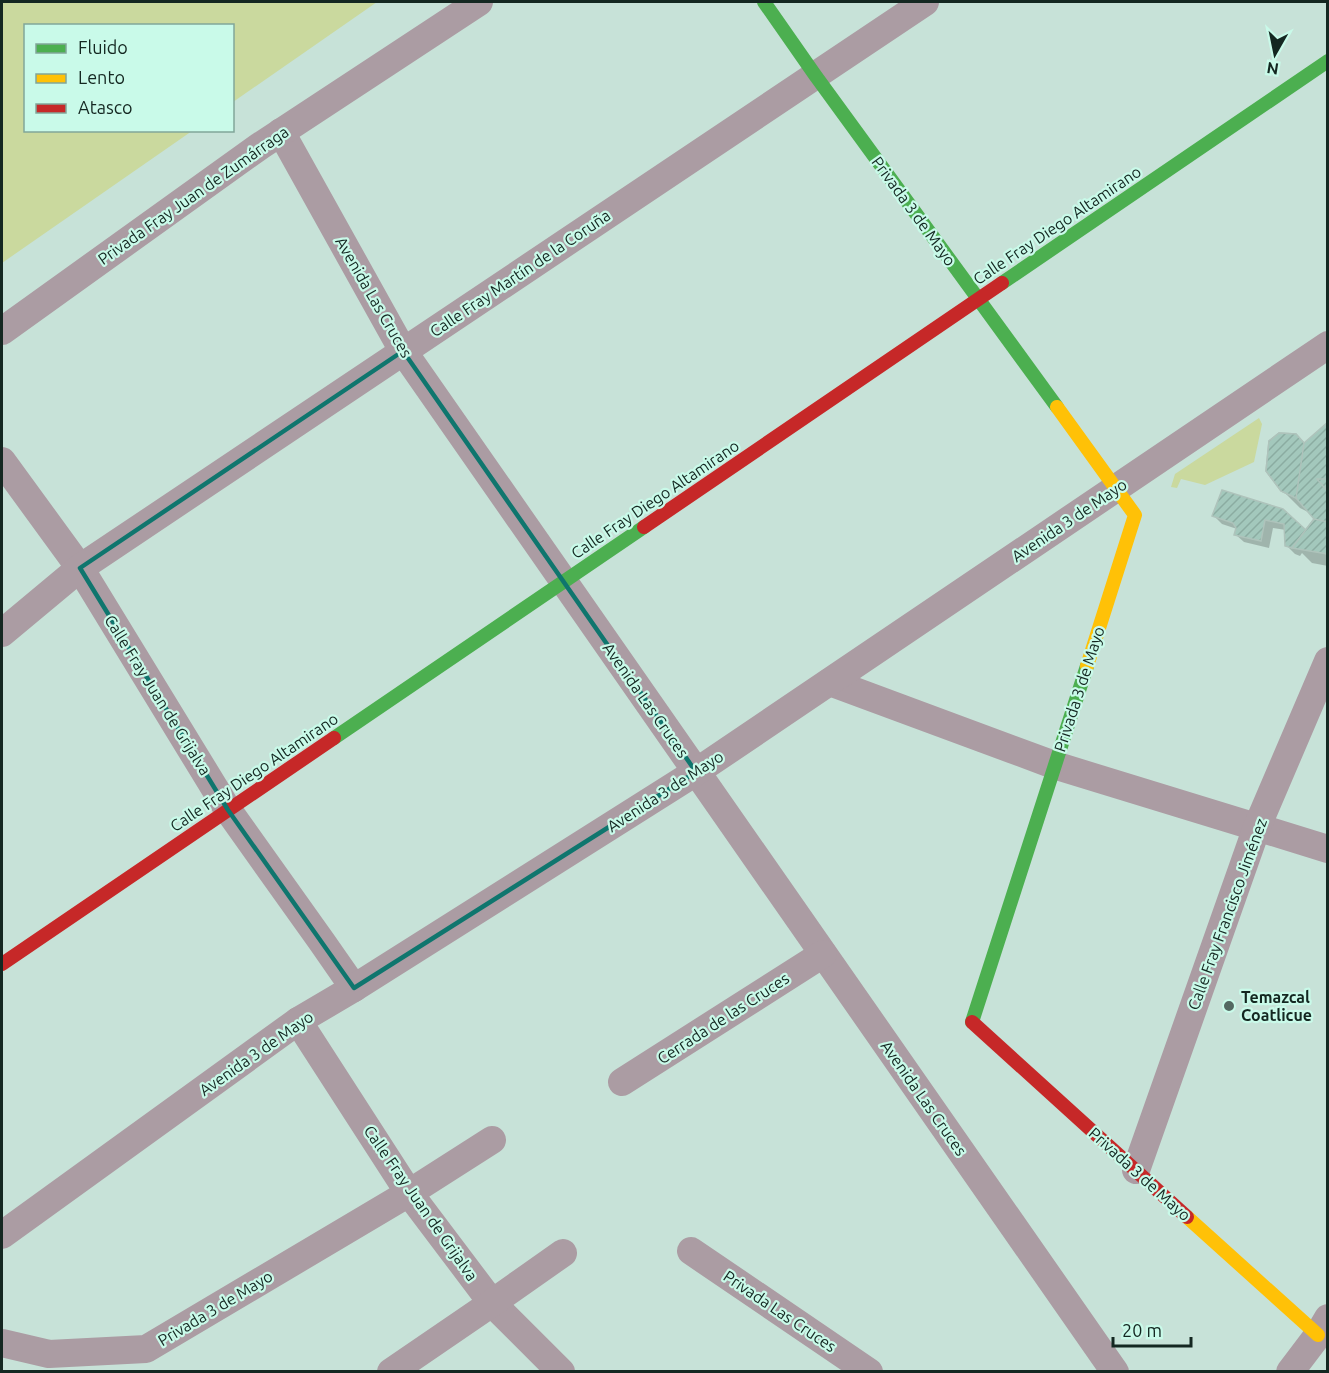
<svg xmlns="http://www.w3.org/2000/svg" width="1329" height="1373" font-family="Ubuntu,sans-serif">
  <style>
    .park { fill: #cad99e }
    .shadow { fill: #0003 }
    .building { fill: url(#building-hatch); stroke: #aec3bb; stroke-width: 1.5 }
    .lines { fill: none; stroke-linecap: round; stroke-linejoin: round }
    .street { stroke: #ab9ca3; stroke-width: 28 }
    .fast { stroke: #4caf50; stroke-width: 14 }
    .slow { stroke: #ffc107; stroke-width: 14 }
    .jam { stroke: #c62828; stroke-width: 14 }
    .marked { fill: none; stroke: #0f766e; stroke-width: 4.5; stroke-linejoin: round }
    .poi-dot { fill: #536861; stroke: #c9fae9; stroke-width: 2 }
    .labels { text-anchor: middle; stroke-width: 4.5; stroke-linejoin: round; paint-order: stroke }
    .street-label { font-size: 16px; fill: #142721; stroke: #c9fae9 }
    .poi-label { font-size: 16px; font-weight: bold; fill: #142721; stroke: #c9fae9; text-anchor: start }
  </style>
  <defs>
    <pattern id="building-hatch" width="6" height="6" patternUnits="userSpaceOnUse" patternTransform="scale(1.5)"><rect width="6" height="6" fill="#a3c8bc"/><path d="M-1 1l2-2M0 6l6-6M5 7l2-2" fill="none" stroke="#8baca1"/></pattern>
  </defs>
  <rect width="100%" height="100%" fill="#c7e2d8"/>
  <g class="park">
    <path d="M 2,2 L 377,2 L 233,102 L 232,26 L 26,26 L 26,130 L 192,131 L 2,263 Z"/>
    <path d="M 1259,418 L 1262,424 L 1254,462 L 1205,485 L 1181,479 L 1177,488 L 1171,487 L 1175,474 Z"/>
  </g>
  <path class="shadow" d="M 1328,424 L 1328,566 L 1312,563 L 1302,553 L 1300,556 L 1295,554 L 1286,545 L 1286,530 L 1273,528 L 1269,548 L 1244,542 L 1235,534 L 1237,529 L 1222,524 L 1214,516 L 1223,492 L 1306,532 L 1316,519 L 1310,513 L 1300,508 L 1282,490 L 1305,445 Z"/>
  <g class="building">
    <path d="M 1328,422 L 1328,554 L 1293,546 L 1314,519 L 1296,498 L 1281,491 L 1266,471 L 1269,441 L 1279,433 L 1296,434 L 1304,443 Z"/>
    <path d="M 1279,433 L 1296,434 L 1304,443 L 1296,498 L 1281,491 L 1266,471 L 1269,441 Z"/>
    <path d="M 1317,479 L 1328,479 L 1328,492 Z"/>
    <path d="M 1222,490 L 1283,509 L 1306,530 L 1292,548 L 1285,546 L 1284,524 L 1265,520 L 1261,541 L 1234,535 L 1236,528 L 1233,523 L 1212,516 Z"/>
    <path d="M 1314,519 L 1328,522 L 1328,554 L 1292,548 Z"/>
  </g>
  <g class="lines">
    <g class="street">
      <path d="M 281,132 L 403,351 L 1115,1372"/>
      <path d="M 2,331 L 260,146 L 479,2"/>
      <path d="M 2,461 L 80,568 L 228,810 L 322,942 L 354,988"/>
      <path d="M 2,633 L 80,568 L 925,2"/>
      <path d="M 830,682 L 1054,765 L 1328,849"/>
      <path d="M 298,1021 L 409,1193 L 492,1303 L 561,1372"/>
      <path d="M 622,1082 L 823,954"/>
      <path d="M 1136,1170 L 1257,827 L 1328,661"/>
      <path d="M 2,1235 L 298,1021 L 354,988 L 696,772 L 1328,345"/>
      <path d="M 691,1251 L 869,1372"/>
      <path d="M 2,1343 L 49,1354 L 146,1349 L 409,1193 L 492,1140"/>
      <path d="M 391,1372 L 492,1303 L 563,1253"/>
      <path d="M 1290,1372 L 1318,1335 L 1328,1318"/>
    </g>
    <g class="fast">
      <path d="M 764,2 L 815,75 L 1057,407"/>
      <path d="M 1002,283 L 1328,61"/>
      <path d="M 334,738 L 644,527"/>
      <path d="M 972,1022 L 1087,666"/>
    </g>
    <g class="slow">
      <path d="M 1057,407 L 1135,515 L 1087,666"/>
      <path d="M 1187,1217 L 1318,1335"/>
    </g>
    <g class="jam">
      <path d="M 644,527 L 1002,283"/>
      <path d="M 2,964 L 334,738"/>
      <path d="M 972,1022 L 1187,1217"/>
    </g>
  </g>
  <path class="marked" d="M 403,351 L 696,772 L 354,988 L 228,810 L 80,568 Z"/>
  <circle class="poi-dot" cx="1229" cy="1006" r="6"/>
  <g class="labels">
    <g class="street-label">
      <text transform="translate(193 195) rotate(-35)" y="6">Privada Fray Juan de Zumárraga</text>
      <text transform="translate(914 211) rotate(54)" y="6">Privada 3 de Mayo</text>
      <text transform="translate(1057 225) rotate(-34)" y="6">Calle Fray Diego Altamirano</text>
      <text transform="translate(520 273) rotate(-34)" y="6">Calle Fray Martín de la Coruña</text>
      <text transform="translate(374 297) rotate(60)" y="6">Avenida Las Cruces</text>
      <text transform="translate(655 499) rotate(-34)" y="6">Calle Fray Diego Altamirano</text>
      <text transform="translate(1069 520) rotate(-34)" y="6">Avenida 3 de Mayo</text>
      <text transform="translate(1079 689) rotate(-72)" y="6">Privada 3 de Mayo</text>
      <text transform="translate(158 695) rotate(58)" y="6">Calle Fray Juan de Grijalva</text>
      <text transform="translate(646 700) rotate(55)" y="6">Avenida Las Cruces</text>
      <text transform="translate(254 772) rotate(-34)" y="6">Calle Fray Diego Altamirano</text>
      <text transform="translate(665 791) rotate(-33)" y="6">Avenida 3 de Mayo</text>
      <text transform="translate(1227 914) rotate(-70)" y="6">Calle Fray Francisco Jiménez</text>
      <text transform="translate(723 1018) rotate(-33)" y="6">Cerrada de las Cruces</text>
      <text transform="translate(256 1053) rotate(-35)" y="6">Avenida 3 de Mayo</text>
      <text transform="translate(924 1098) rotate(55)" y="6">Avenida Las Cruces</text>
      <text transform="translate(1140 1174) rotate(42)" y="6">Privada 3 de Mayo</text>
      <text transform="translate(421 1203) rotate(55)" y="6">Calle Fray Juan de Grijalva</text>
      <text transform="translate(215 1308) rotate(-31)" y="6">Privada 3 de Mayo</text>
      <text transform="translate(780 1311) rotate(34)" y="6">Privada Las Cruces</text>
    </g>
    <g class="poi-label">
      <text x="1241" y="1003">Temazcal<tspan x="1241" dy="18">Coatlicue</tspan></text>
    </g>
  </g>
  <rect width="1329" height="1373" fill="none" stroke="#142721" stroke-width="6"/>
  <rect x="24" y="24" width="210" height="108" fill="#c9fae9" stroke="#81a699" stroke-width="1.5"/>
  <rect x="36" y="44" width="30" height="9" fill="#4caf50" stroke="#81a699" stroke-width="1.5"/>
  <text x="78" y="54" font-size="18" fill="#142721">Fluido</text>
  <rect x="36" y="74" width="30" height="9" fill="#ffc107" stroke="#81a699" stroke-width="1.5"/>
  <text x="78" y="84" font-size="18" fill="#142721">Lento</text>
  <rect x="36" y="104" width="30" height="9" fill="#c62828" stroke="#81a699" stroke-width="1.5"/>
  <text x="78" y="114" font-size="18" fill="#142721">Atasco</text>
  <g transform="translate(1275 54) rotate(189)" stroke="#c9fae9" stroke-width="4.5" paint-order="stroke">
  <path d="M0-4.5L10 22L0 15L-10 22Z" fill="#142721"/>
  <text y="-9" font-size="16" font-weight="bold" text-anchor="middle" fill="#142721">N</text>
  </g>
  <path d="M1113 1337v9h78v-9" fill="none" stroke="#142721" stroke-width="3"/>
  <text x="1122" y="1337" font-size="18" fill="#142721" stroke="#c9fae9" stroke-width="4.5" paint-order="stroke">20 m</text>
</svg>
